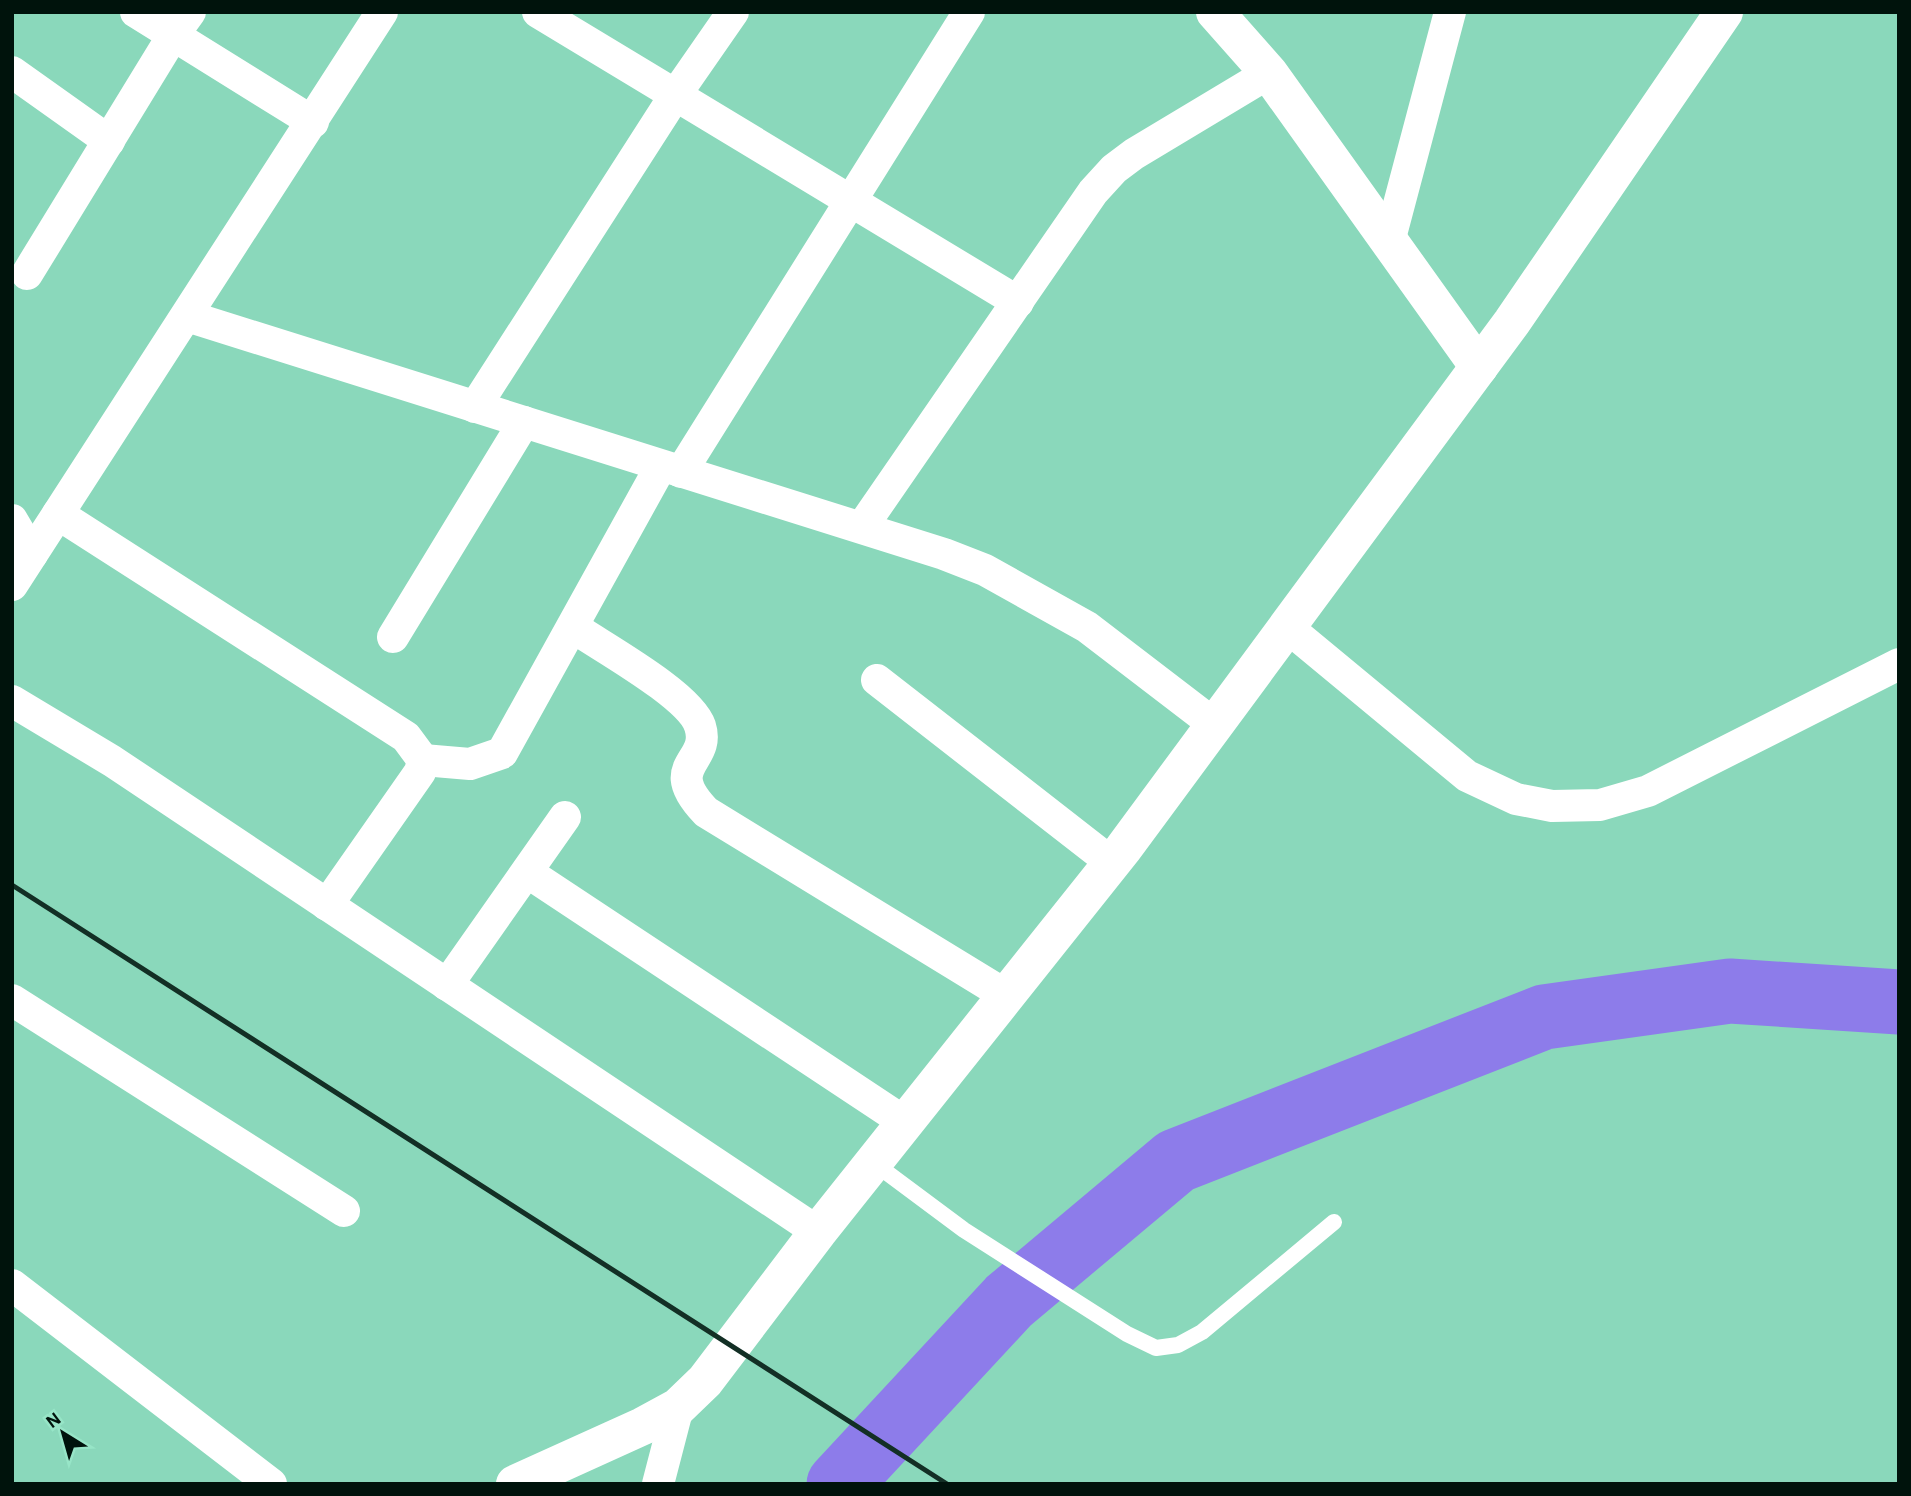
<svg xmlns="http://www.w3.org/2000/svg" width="1911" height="1496" font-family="'Alegreya Sans',sans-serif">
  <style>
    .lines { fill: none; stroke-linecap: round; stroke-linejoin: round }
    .river { stroke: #8d7cea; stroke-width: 65 }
    .service { stroke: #fff; stroke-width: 16 }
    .minor { stroke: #fff; stroke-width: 32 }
    .tertiary { stroke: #fff; stroke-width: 38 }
    .rail { stroke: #132f25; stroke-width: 5 }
  </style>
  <rect width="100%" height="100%" fill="#8ad8bb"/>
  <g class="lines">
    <path class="river" d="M 839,1484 L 1009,1301 L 1176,1161 L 1544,1017 L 1730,991 L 1899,1002"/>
    <path class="service" d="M 874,1163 L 964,1230 L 1127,1334 L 1156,1348 L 1178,1345 L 1202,1332 L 1334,1222"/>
    <g class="minor">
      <path d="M 136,12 L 313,122"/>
      <path d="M 538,12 L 1018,302"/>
      <path d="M 12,72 L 109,141"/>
      <path d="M 1389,242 L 1450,12"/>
      <path d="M 27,274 L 172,37 L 190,12"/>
      <path d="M 187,316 L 944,554 L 985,570 L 1087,627 L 1215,725"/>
      <path d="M 475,407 L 674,97 L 733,12"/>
      <path d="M 681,472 L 969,12"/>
      <path d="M 58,514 L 406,737 L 423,760 L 420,772 L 327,905"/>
      <path d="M 12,520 L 32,554"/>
      <path d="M 862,527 L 1093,192 L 1114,169 L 1134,154 L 1269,73"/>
      <path d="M 12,585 L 382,12"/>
      <path d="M 573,627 C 602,647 690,695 700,726 C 712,763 660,764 706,812 L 1007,996"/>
      <path d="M 1287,627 L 1467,776 L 1516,799 L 1552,806 L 1600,805 L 1648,791 L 1899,664"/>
      <path d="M 393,637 L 524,422"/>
      <path d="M 877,680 L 1112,863"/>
      <path d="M 12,701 L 112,761 L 818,1232"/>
      <path d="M 423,760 L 470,764 L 502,753 L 661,466"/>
      <path d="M 527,872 L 906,1123"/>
      <path d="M 447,985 L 565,817"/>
      <path d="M 12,1000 L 344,1211"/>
      <path d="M 12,1285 L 271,1484"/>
      <path d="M 658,1484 L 678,1407"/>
    </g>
    <g class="tertiary">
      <path d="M 1215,12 L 1269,73 L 1479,367"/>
      <path d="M 515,1484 L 643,1426 L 678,1407 L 705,1381 L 818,1232 L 1123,849 L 1512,322 L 1724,12"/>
    </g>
    <path class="rail" d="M 12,885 L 947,1484"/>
  </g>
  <rect width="1911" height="1496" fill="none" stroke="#00130c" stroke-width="28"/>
  <g transform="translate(63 1433) rotate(323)" stroke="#97e5c7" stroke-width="5" paint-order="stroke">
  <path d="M0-5L12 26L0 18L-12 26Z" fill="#00130c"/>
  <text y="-10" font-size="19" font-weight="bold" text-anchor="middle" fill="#00130c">N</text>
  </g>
</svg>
